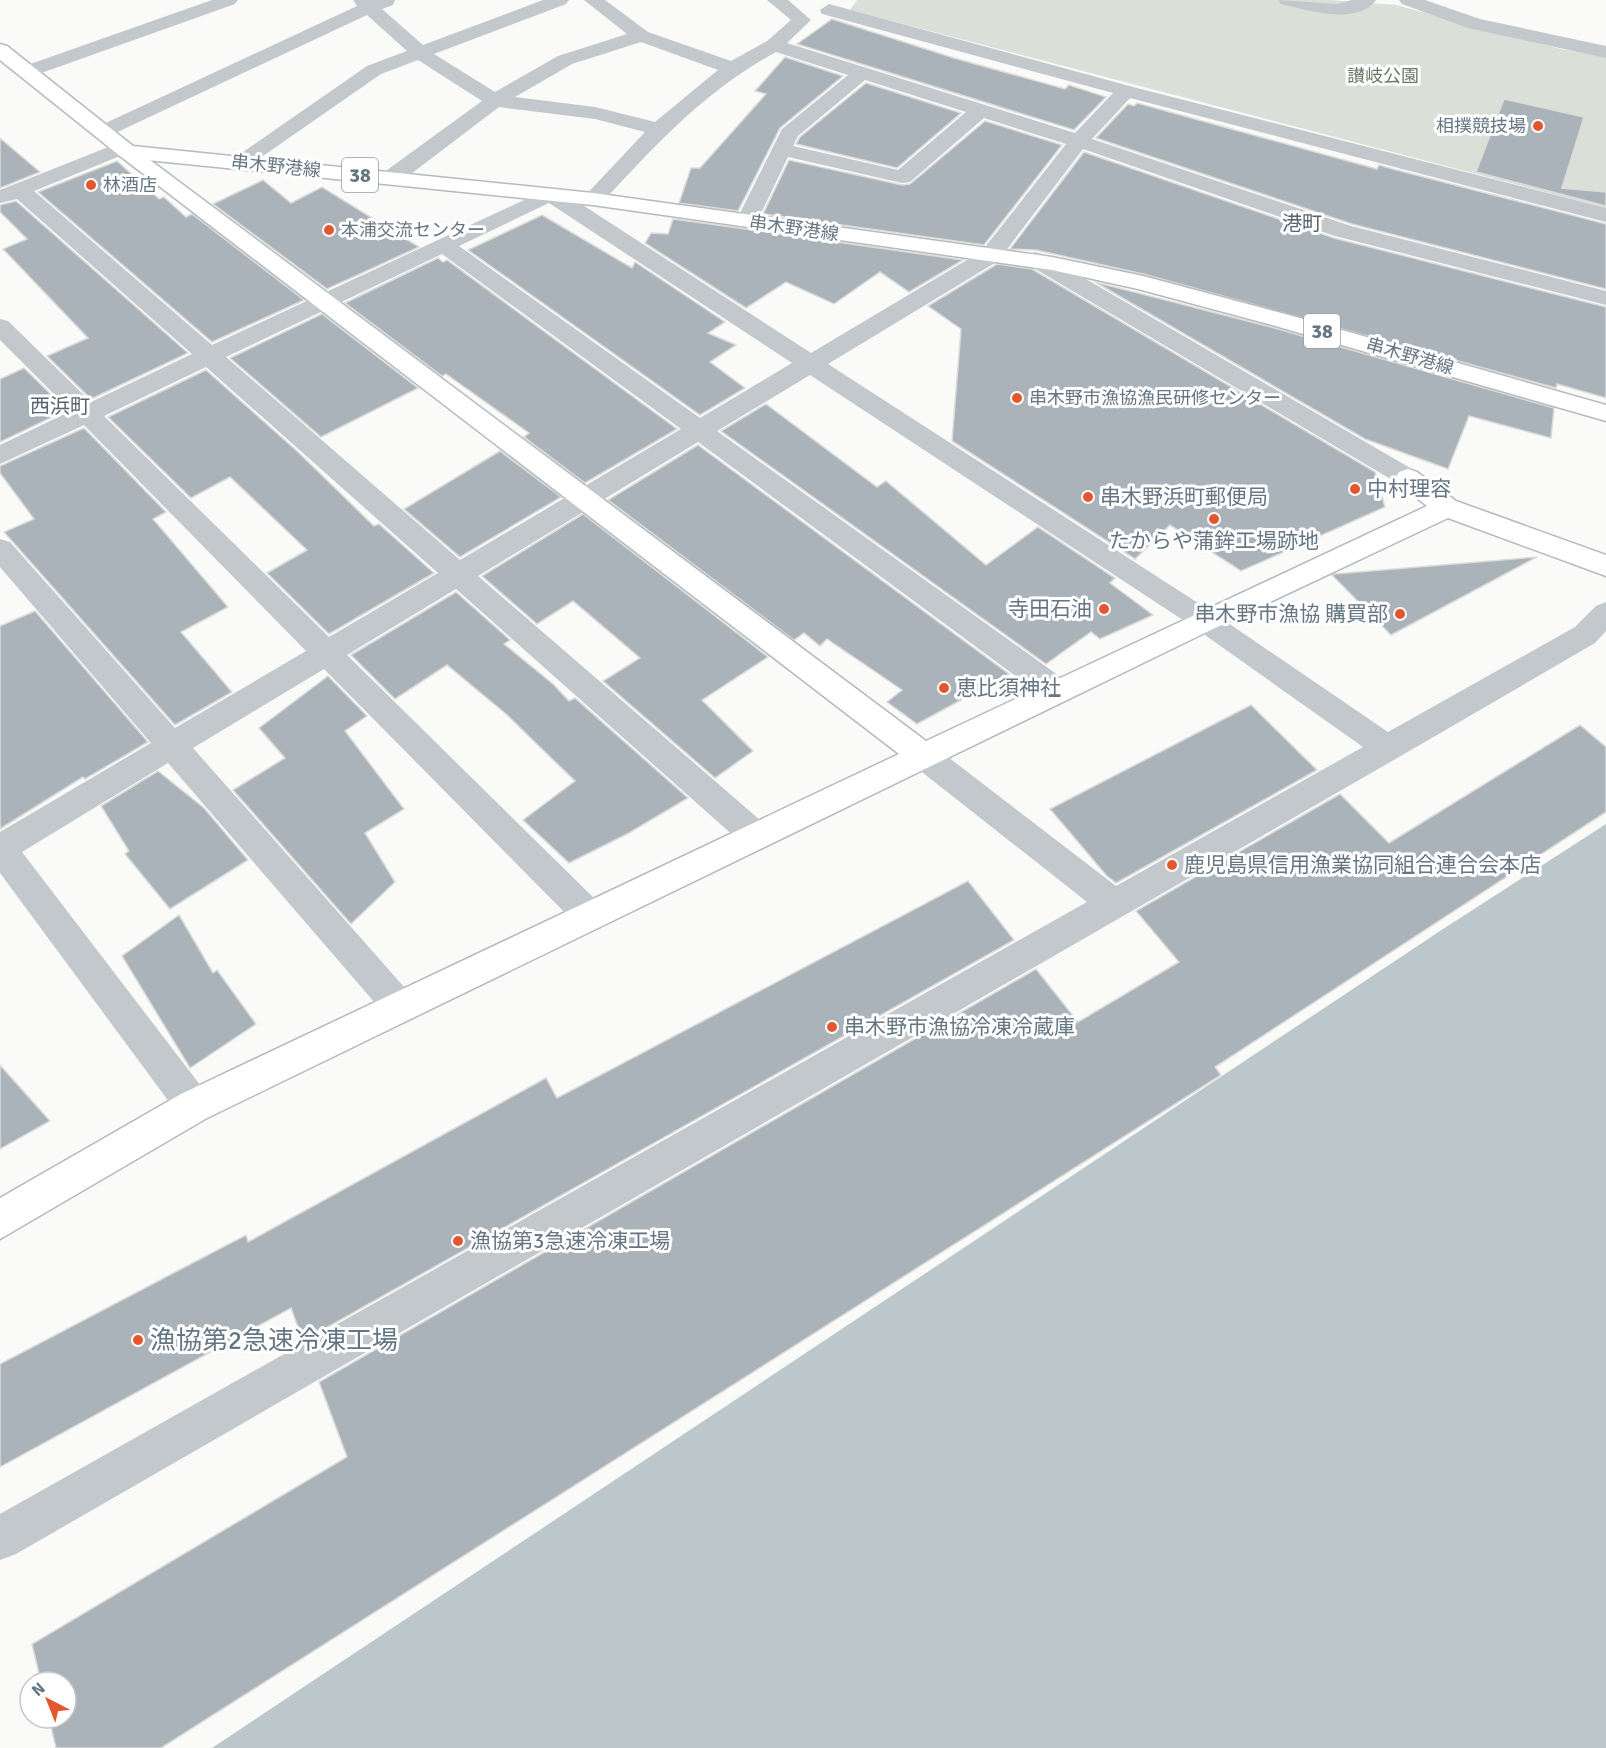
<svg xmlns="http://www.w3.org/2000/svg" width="1606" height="1748" font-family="Signika,'Noto Sans JP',sans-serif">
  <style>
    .green { fill: #dadfd7 }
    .water { fill: #bbc7cb }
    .building { fill: #aab3b9; stroke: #dcdcda; stroke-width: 1.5 }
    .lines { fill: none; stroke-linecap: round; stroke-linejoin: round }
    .secondary-casing { stroke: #b3babf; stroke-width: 3 }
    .primary-casing { stroke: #b5babe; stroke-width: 3 }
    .street { fill: #c3c8cc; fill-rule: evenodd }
    .secondary { fill: #fff; fill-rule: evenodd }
    .primary { fill: #fff; fill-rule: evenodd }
    .poi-dot { fill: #e4572e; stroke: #fff; stroke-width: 2 }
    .labels { text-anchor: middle; stroke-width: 6; stroke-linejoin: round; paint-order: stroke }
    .far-park-label { font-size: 18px; fill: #687a64; stroke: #fff }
    .far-poi-label { font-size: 18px; fill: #657683; stroke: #fff; text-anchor: start }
    .far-street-label { font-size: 18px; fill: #657683; stroke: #fff }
    .shield { fill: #fff; stroke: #939fa8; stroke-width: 1.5 }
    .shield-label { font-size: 20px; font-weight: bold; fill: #657683 }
    .far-quarter-label { font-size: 20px; fill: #57646e; stroke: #fff }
    .poi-label { font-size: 21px; fill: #657683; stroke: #fff; text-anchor: start }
    .near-poi-label { font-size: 26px; fill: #657683; stroke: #fff; text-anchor: start }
  </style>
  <rect width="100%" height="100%" fill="#fafaf8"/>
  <path class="green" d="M 857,0 L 1330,0 L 1396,5 L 1561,49 L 1606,57 L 1606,208 L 850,10 Z"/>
  <path class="water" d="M 1606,824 L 1606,1748 L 212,1748 L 1437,933 Z"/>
  <g class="building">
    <path d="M 832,19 L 954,58 L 1065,89 L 1069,85 L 1106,97 L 1074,130 L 797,44 Z"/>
    <path d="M 785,57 L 843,76 L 780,128 L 738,211 L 679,203 L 691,168 L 700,168 L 766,94 L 755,91 Z"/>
    <path d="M 866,83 L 961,113 L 897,168 L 796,144 L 800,137 Z"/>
    <path d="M 1504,99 L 1584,117 L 1562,188 L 1606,192 L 1606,206 L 1476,172 Z"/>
    <path d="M 1137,103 L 1377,169 L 1379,165 L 1389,168 L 1606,224 L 1606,289 L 1352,224 L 1096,138 L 1128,104 L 1134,106 Z"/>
    <path d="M 985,121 L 1062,145 L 984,245 L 763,214 L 789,160 L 902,185 L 910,184 Z"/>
    <path d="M 0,138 L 40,172 L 0,188 Z"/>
    <path d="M 1084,152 L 1334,238 L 1606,307 L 1606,398 L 1557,384 L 1556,388 L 1143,274 L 1036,250 L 1010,249 Z"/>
    <path d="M 117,161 L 159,199 L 164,197 L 186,217 L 192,214 L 304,300 L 212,342 L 38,192 Z"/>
    <path d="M 263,180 L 291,203 L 322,187 L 419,247 L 327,289 L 213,204 Z"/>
    <path d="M 16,201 L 188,353 L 91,399 L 47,356 L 88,338 L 3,249 L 27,239 L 0,212 L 0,205 Z"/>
    <path d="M 542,215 L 632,268 L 635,262 L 725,322 L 708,333 L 736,345 L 710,362 L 745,388 L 700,415 L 468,250 Z"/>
    <path d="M 673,219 L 739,228 L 963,260 L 909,292 L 880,272 L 834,304 L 786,282 L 746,308 L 645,243 L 651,233 L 668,234 Z"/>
    <path d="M 438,258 L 443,262 L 447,260 L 677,429 L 585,483 L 524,437 L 529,433 L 446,374 L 442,376 L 345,303 Z"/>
    <path d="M 997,264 L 1032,269 L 1375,472 L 1385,507 L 1241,571 L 1170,525 L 1135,559 L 952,441 L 961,329 L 928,306 Z"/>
    <path d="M 1095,282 L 1271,327 L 1554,408 L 1551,438 L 1469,416 L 1448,469 L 1365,439 Z"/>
    <path d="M 322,314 L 418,388 L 321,437 L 230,358 Z"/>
    <path d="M 24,368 L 67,410 L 0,442 L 0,379 Z"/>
    <path d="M 206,370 L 298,452 L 374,526 L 379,524 L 434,573 L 329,634 L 267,573 L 307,550 L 230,477 L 191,498 L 108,417 Z"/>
    <path d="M 766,404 L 877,487 L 886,481 L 986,565 L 1038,527 L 1115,578 L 1110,583 L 1153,615 L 1100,639 L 1091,632 L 1046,664 L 721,431 Z"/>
    <path d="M 84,428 L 166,512 L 153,519 L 228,607 L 181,632 L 232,692 L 175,725 L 4,532 L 34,519 L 0,473 L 0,466 Z"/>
    <path d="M 698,445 L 1009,674 L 917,724 L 887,702 L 902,690 L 827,639 L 820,646 L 804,633 L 794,640 L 608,500 Z"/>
    <path d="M 500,451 L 561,497 L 460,557 L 404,509 Z"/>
    <path d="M 583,514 L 768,657 L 702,700 L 753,751 L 715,778 L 603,681 L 640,658 L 573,601 L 537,624 L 482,576 Z"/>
    <path d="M 1537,557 L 1391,635 L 1332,575 L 1334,574 Z"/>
    <path d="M 456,592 L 510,640 L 504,644 L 553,684 L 569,701 L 575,698 L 688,798 L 629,833 L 569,863 L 523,820 L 575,781 L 506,714 L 447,665 L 395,699 L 351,655 Z"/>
    <path d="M 35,611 L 148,742 L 85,779 L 83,777 L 0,829 L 0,626 Z"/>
    <path d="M 328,676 L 367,716 L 345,731 L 404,809 L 365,833 L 395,882 L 351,924 L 233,790 L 285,758 L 259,728 Z"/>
    <path d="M 1251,705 L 1317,770 L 1116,883 L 1106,875 L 1050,809 Z"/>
    <path d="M 1580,725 L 1606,747 L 1606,812 L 1215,1067 L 1221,1075 L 161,1748 L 56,1748 L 49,1718 L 66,1718 L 66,1682 L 41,1682 L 32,1644 L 347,1457 L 319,1382 L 1036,969 L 1078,1022 L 1179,962 L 1136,911 L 1340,794 L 1389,843 Z"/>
    <path d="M 158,771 L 204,808 L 248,860 L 170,909 L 125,854 L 129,851 L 101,806 Z"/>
    <path d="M 968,881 L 1014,940 L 303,1341 L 291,1308 L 0,1467 L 0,1364 L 246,1235 L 248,1242 L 546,1078 L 557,1098 Z"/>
    <path d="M 179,915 L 213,973 L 217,970 L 256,1024 L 190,1068 L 122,956 Z"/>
    <path d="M 0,1065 L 50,1121 L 0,1149 Z"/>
  </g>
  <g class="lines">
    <g class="secondary-casing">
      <path id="secondary" d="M 127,146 L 134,148 L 926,741 L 1427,506 L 1399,484 L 1395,478 L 1399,472 L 1408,469 L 1417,472 L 1456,501 L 1606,555 L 1606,576 L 1448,518 L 1215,628 L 207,1118 L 0,1239 L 0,1198 L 181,1094 L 899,754 L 120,156 L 117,152 L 120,148 Z"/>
    </g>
    <g class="primary-casing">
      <path id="primary" d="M 0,44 L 7,46 L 133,146 L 593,193 L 1052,257 L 1143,276 L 1289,315 L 1606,405 L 1606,421 L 1272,325 L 1138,289 L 1052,270 L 593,205 L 127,158 L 120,156 L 0,60 Z"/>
    </g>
    <g class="street">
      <path d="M 212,0 L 238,0 L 235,4 L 33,76 L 26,78 L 16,72 L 19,68 Z"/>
      <path d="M 353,0 L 395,0 L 393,5 L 382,9 L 423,45 L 543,0 L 569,0 L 566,4 L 434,54 L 495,92 L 558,56 L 627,34 L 584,0 L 605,0 L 648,32 L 731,61 L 767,41 L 791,20 L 767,0 L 788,0 L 811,20 L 787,43 L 1075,133 L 1113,93 L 822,14 L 820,10 L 829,4 L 1133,87 L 1606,208 L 1606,222 L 1130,98 L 1092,139 L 1351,226 L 1606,291 L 1606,305 L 1335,236 L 1083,149 L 998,261 L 828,364 L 1215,614 L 1388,732 L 1575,627 L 1596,606 L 1606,602 L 1606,631 L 1595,643 L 1399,757 L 16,1554 L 0,1560 L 0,1514 L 1087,902 L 913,765 L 908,756 L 913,747 L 924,744 L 935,747 L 1116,886 L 1363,747 L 1195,628 L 810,375 L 717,431 L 1069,683 L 1073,691 L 1069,699 L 1058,702 L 1047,699 L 698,442 L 478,576 L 767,826 L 772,836 L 767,846 L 756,849 L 745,846 L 456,589 L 347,655 L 602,906 L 607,916 L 602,926 L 590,931 L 578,926 L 324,669 L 193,748 L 412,996 L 418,1007 L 412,1018 L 400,1023 L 388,1018 L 168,763 L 22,852 L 207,1094 L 212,1106 L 207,1118 L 194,1124 L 181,1118 L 0,873 L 0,832 L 151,743 L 0,567 L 0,539 L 10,542 L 175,728 L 306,651 L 84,425 L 0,464 L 0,445 L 71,411 L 0,340 L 0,319 L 8,321 L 91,402 L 192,354 L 17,199 L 0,203 L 0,190 L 116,144 L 130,144 L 133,148 L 130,152 L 34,191 L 212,345 L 550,188 L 558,189 L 811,353 L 982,251 L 1066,144 L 984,118 L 910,182 L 902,183 L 788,157 L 755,226 L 739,226 L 736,221 L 782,129 L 848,75 L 776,52 C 705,91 655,145 601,204 L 585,204 L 582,199 L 645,132 L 595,119 L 499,107 L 399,183 L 383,183 L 380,178 L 383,173 L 482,101 L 418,60 L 381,74 L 247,167 L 233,167 L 230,163 L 233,159 L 367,66 L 407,51 L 367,15 L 109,136 L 95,136 L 92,132 L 95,128 L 357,6 ZM 641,42 L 718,70 L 655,122 L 595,107 L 515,97 L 572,64 ZM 865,80 L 966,112 L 898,170 L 793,146 L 798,136 ZM 549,203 L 792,363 L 700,418 L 459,246 ZM 442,254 L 681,429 L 460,560 L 226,357 ZM 206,367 L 438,573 L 329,637 L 104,416 Z"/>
      <path d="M 1278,0 L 1337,4 L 1352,0 L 1376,0 C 1358,26 1305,10 1281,4 Z"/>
      <path d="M 1399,0 L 1425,0 L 1480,19 L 1606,46 L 1606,58 L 1468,28 L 1402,4 Z"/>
      <path d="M 1035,252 L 1043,254 L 1417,472 L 1421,478 L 1417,484 L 1408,487 L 1399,484 L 1027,264 L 1024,259 L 1027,254 Z"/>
    </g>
    <use href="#secondary" class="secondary"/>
    <use href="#primary" class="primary"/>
  </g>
  <g class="poi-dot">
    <circle cx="1538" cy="126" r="6"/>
    <circle cx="91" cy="185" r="6"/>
    <circle cx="329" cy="230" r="6"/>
    <circle cx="1017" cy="398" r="6"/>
    <circle cx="1355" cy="489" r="6"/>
    <circle cx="1088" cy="497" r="6"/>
    <circle cx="1214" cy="519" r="6"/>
    <circle cx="1104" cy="609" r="6"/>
    <circle cx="1400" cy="614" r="6"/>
    <circle cx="944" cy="688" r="6"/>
    <circle cx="1172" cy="865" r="6"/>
    <circle cx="832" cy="1027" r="6"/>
    <circle cx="458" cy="1241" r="6"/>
    <circle cx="138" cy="1340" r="6"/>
  </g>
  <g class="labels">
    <g class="far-park-label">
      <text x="1383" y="82">讃岐公園</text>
    </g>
    <g class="far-poi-label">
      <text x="1526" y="132" text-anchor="end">相撲競技場</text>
      <text x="103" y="191">林酒店</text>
      <text x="341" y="236">本浦交流センター</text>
      <text x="1029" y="404">串木野市漁協漁民研修センター</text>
    </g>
    <g class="far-street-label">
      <text transform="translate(276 166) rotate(6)" y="6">串木野港線</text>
      <text transform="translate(794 228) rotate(8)" y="6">串木野港線</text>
      <text transform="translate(1410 356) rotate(16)" y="6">串木野港線</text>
    </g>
    <g class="shield">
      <rect x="342" y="158" width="36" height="34" rx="4.5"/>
      <rect x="1304" y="314" width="36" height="34" rx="4.5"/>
    </g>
    <g class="shield-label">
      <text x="360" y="182">38</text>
      <text x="1322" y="338">38</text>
    </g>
    <g class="far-quarter-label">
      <text x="1302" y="230">港町</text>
      <text x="60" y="413">西浜町</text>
    </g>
    <g class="poi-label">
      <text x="1367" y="496">中村理容</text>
      <text x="1100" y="504">串木野浜町郵便局</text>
      <text x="1214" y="548" text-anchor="middle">たからや蒲鉾工場跡地</text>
      <text x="1092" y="616" text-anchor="end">寺田石油</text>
      <text x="1388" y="621" text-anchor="end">串木野市漁協 購買部</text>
      <text x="956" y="695">恵比須神社</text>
      <text x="1184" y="872">鹿児島県信用漁業協同組合連合会本店</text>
      <text x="844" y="1034">串木野市漁協冷凍冷蔵庫</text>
      <text x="470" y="1248">漁協第3急速冷凍工場</text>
    </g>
    <g class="near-poi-label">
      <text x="150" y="1349">漁協第2急速冷凍工場</text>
    </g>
  </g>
  <g transform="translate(48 1700) rotate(318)"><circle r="28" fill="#ffffff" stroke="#c1c8cd" stroke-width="1.5"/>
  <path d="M0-4.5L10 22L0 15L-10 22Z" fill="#e4572e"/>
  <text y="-9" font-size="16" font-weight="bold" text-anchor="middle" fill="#657683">N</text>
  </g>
</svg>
